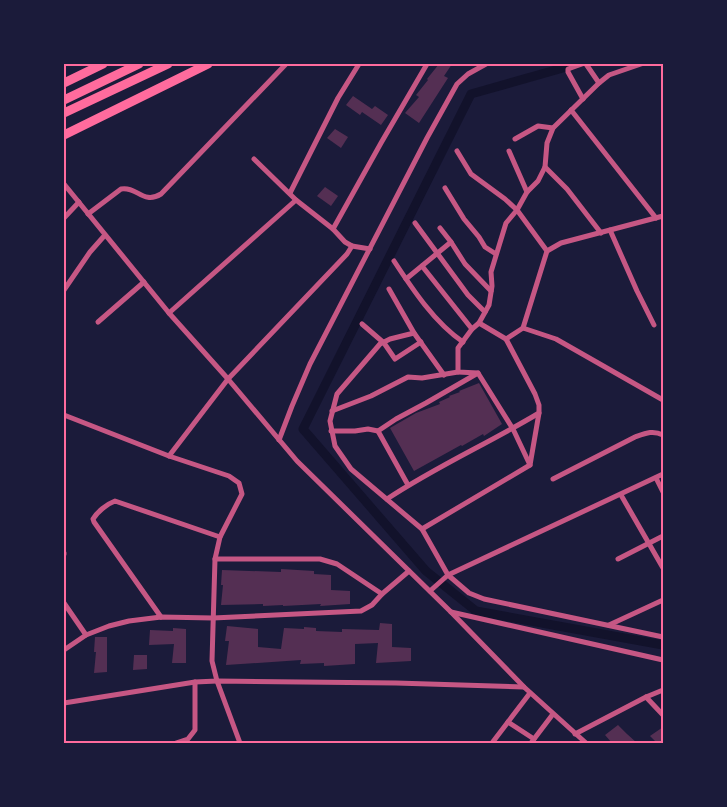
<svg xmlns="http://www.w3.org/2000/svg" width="727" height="807" font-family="'Alegreya Sans',sans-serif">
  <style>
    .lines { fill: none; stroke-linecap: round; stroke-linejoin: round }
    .canal { stroke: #12122b; stroke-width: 9 }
    .building { fill: #542f53 }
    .minor { stroke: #c65784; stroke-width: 5 }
    .trunk { stroke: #ff6b9d; stroke-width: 9 }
    .neatline { fill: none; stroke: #ff6b9d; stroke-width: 2 }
  </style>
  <rect width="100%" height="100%" fill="#1b1b3a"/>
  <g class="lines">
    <path class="canal" d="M 577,64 L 471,94 L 303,429 L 426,571 L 476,611 L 663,645"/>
  </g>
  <g class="building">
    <path d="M 439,64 L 452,64 L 444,76 L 448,78 L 419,123 L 405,113 L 419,97 L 416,95 L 428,80 L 427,79 Z"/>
    <path d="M 353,96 L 372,109 L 375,106 L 388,115 L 381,125 L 362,112 L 360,115 L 346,105 Z"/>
    <path d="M 335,129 L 348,137 L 341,148 L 327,138 Z"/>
    <path d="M 325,187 L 338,196 L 331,206 L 317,196 Z"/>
    <path d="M 479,383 L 502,424 L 484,436 L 483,434 L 462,446 L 461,445 L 414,471 L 390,428 L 416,413 L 440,404 L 439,402 L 450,397 L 449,396 L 460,392 L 459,391 Z"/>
    <path d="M 281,569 L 314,571 L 314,574 L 331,575 L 331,590 L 350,591 L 350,604 L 320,606 L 321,604 L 283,606 L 283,605 L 263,606 L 263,604 L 221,605 L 223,585 L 221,585 L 222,570 L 281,572 Z"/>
    <path d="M 380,623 L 392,624 L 392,647 L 411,648 L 411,661 L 376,663 L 378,643 L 355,644 L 355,664 L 324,666 L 324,663 L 300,664 L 301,660 L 226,665 L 229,641 L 225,641 L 227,626 L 258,629 L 258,647 L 281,649 L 284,628 L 304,629 L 304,627 L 316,628 L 316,631 L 342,632 L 342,629 L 379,630 Z"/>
    <path d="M 173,628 L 186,629 L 186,663 L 172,663 L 174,644 L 149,645 L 150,630 L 173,631 Z"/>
    <path d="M 95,637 L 107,637 L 107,672 L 94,673 L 96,652 L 94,652 Z"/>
    <path d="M 134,655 L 147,655 L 147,669 L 133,670 Z"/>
    <path d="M 618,725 L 627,734 L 637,743 L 612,743 L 605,735 Z"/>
    <path d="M 663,727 L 663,743 L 657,743 L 650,736 Z"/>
  </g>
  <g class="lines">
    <g class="minor">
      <path d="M 582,64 L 568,69 L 568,72 L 583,99"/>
      <path d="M 586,64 L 599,83"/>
      <path d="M 571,110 L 656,218"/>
      <path d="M 515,139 L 538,126 L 553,128"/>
      <path d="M 457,151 L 471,174 L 505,199 L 517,210 L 547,251 L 523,328"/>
      <path d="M 509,151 L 527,192"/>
      <path d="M 254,159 L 296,200"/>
      <path d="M 64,184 L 169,313 L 228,379 L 297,461 L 451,612 L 524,687 L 586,743"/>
      <path d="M 445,188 L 464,219 L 479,237 L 485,247 L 496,254"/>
      <path d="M 290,193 L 338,98 L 359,64"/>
      <path d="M 88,214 L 121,189 C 137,186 143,205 161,194 L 286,64"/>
      <path d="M 64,218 L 79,202"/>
      <path d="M 415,223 L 468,295 L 485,312"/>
      <path d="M 440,228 L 451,242 L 465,264 L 491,291"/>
      <path d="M 333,229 L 381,143 L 427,64"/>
      <path d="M 610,230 L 637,291 L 654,325"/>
      <path d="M 601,233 L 567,189 L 545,167 L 547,143 L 553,128 L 599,83 L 609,75 L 641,64"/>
      <path d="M 352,246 L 370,249"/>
      <path d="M 547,251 L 561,243 L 663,216"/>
      <path d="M 394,261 C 413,290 435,323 463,342"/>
      <path d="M 422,266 L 472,329"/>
      <path d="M 406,279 L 451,242"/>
      <path d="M 389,289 L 414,333 L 444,375"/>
      <path d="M 64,290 L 90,252 L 105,235"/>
      <path d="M 98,322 L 144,282"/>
      <path d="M 479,323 L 506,339 L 523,328 L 556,339 L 663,400"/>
      <path d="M 362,324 L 384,343 L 395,359 L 421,342"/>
      <path d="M 414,333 L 390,339 L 380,344 L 337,394 L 330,421 L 335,446 L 351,469 L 422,529 L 448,575 L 469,593 L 484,599 L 663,637"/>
      <path d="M 332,411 L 371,396 L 408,377 L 422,378 L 458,372"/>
      <path d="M 64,415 L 169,456 L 229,476 L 239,483 L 242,494 L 220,537 L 215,559 L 212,661 L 217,681 L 195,682 L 64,703"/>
      <path d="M 331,431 L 355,431 L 368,429 L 378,431 L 396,419 L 426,403 L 478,373"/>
      <path d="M 378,431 L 408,485"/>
      <path d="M 279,440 L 292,406 L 310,364 L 427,138 L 457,84 L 468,74 L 486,64"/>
      <path d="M 169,456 L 228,379 L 347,254 L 352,246 L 345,242 L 333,229 L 296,200 L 169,313"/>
      <path d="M 530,465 L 513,429 L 478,373 L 458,372 L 458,348 L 472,329 L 479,323 L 489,305 L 492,286 L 491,272 L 506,223 L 517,210 L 527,192 L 538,181 L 545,167"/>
      <path d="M 656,478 L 663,492"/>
      <path d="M 553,479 L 635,437 C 646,433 653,430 663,435"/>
      <path d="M 621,495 L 663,568"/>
      <path d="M 387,499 C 435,467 489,443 539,413 L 539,405 L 535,394 L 506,339"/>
      <path d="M 422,529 L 530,465 L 539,413"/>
      <path d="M 64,554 L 64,553"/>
      <path d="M 215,559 L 320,559 L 337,564 L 382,594 L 409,571"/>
      <path d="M 618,559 L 663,536"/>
      <path d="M 430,591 L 448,575 L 663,474"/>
      <path d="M 64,603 L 86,635 L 109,626 L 129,621 L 161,617 L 213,618 L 361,611 L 372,605 L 382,594"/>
      <path d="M 451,612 L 663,660"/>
      <path d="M 161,617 L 94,522 L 93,519 C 97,512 107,504 115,501 L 220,537"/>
      <path d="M 609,625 L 663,600"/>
      <path d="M 64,650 L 86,635"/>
      <path d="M 646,697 L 663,715"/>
      <path d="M 508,722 L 534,739"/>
      <path d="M 575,734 L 646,697 L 663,690"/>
      <path d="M 176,743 L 188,739 L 195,730 L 195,682"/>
      <path d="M 240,743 L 217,681 L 396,683 L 524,687"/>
      <path d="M 492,743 L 530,693"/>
      <path d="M 531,743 L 553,714"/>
    </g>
    <g class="trunk">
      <path d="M 64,83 L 103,64"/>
      <path d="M 64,100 L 139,64"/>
      <path d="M 64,113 L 168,64"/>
      <path d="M 64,135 L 208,64"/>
    </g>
  </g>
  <rect width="727" height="807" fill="none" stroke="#1b1b3a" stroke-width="130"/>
  <rect x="65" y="65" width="597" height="677" class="neatline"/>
</svg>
